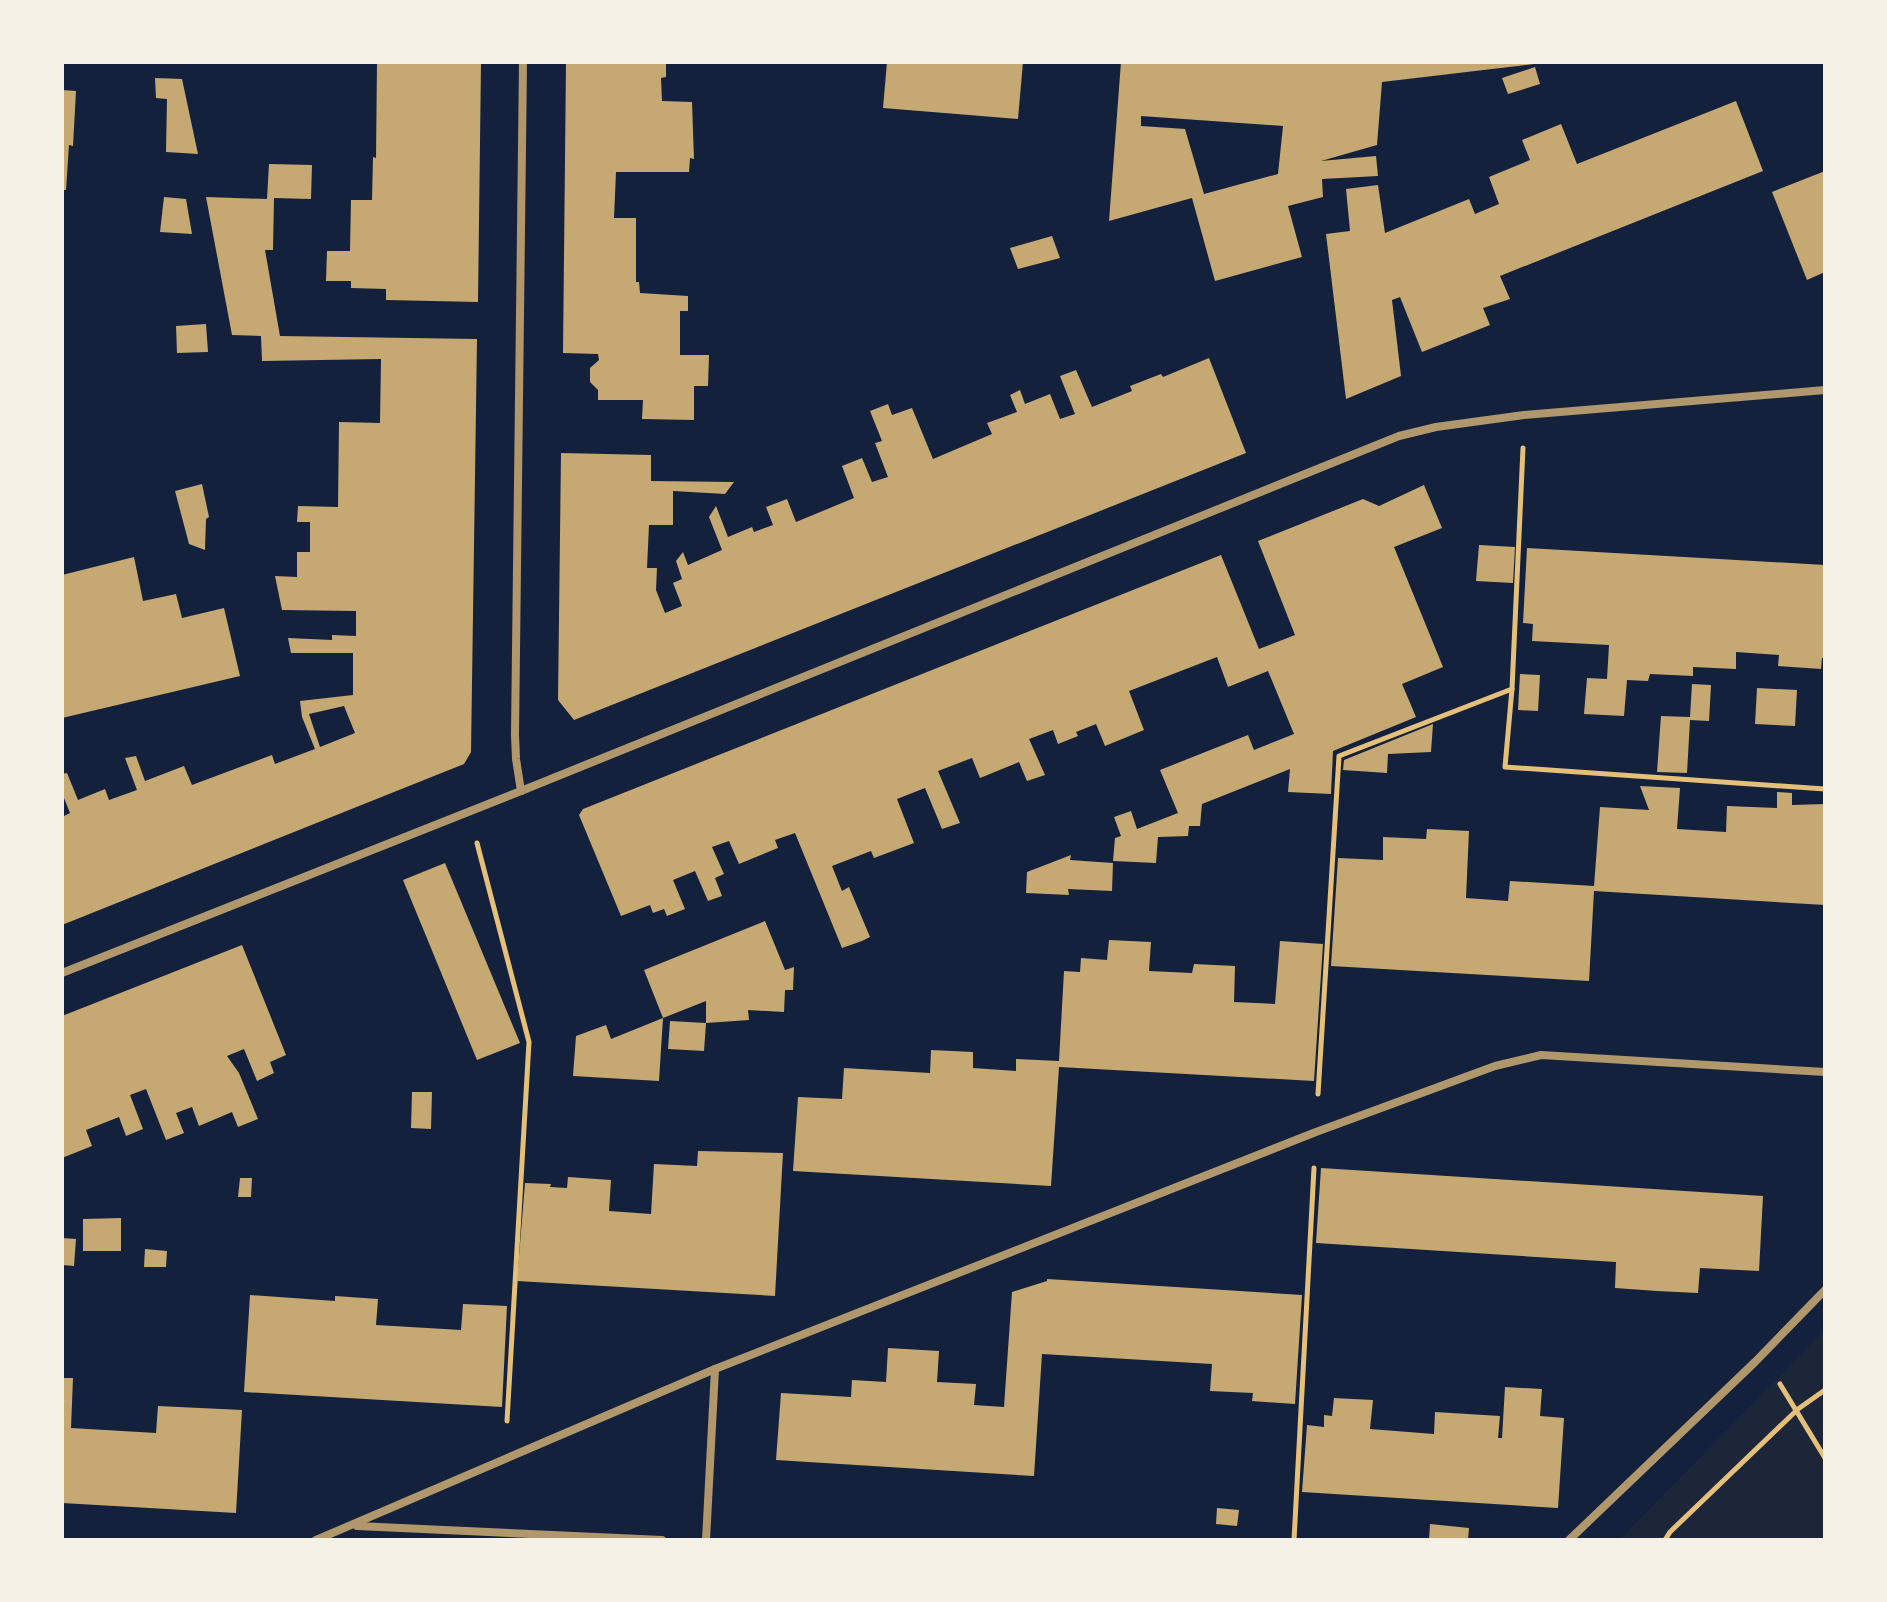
<svg xmlns="http://www.w3.org/2000/svg" width="1887" height="1602" font-family="'Archivo Narrow',sans-serif">
  <style>
    .green { fill: #1d2539 }
    .building { fill: #c6a872; fill-rule: evenodd }
    .lines { fill: none; stroke-linecap: round; stroke-linejoin: round }
    .path { stroke: #e5c07b; stroke-width: 5 }
    .minor { stroke: #b1986c; stroke-width: 8 }
  </style>
  <rect width="100%" height="100%" fill="#14213d"/>
  <path class="green" d="M 1825,1330 L 1825,1540 L 1619,1540 Z"/>
  <g class="building">
    <path d="M 377,62 L 481,62 L 478,302 L 386,300 L 386,289 L 351,288 L 351,281 L 326,281 L 327,251 L 350,251 L 351,200 L 372,200 L 373,157 L 376,158 Z"/>
    <path d="M 566,62 L 666,62 L 666,77 L 661,78 L 662,101 L 692,102 L 694,159 L 690,158 L 689,172 L 616,172 L 614,218 L 636,218 L 636,282 L 639,282 L 640,293 L 688,296 L 688,311 L 680,311 L 680,355 L 709,355 L 708,386 L 694,386 L 694,420 L 642,419 L 643,400 L 598,400 L 598,390 L 590,382 L 590,368 L 599,360 L 598,354 L 563,353 Z"/>
    <path d="M 887,62 L 1023,62 L 1018,119 L 883,108 Z"/>
    <path d="M 1121,62 L 1534,62 L 1534,64 L 1382,82 L 1377,145 L 1321,161 L 1376,156 L 1378,176 L 1322,179 L 1323,197 L 1288,206 L 1302,257 L 1215,281 L 1192,198 L 1109,221 ZM 1141,116 L 1283,126 L 1278,174 L 1204,194 L 1185,129 L 1141,126 Z"/>
    <path d="M 1535,67 L 1540,84 L 1508,94 L 1502,78 Z"/>
    <path d="M 155,78 L 182,79 L 198,154 L 166,152 L 167,99 L 156,98 Z"/>
    <path d="M 62,90 L 76,91 L 73,146 L 69,145 L 66,190 L 62,190 Z"/>
    <path d="M 1736,101 L 1763,171 L 1500,276 L 1510,299 L 1483,308 L 1490,325 L 1422,352 L 1400,297 L 1392,300 L 1401,376 L 1346,399 L 1326,234 L 1350,231 L 1346,189 L 1378,185 L 1385,233 L 1469,199 L 1475,214 L 1499,204 L 1489,177 L 1530,160 L 1522,140 L 1561,124 L 1577,164 Z"/>
    <path d="M 269,164 L 312,165 L 311,199 L 274,198 L 273,250 L 265,250 L 280,336 L 477,339 L 471,752 L 464,764 L 62,925 L 62,817 L 70,813 L 62,793 L 62,774 L 67,773 L 78,800 L 105,789 L 109,800 L 137,790 L 125,758 L 136,756 L 145,781 L 184,766 L 192,785 L 272,755 L 275,764 L 315,749 L 302,717 L 300,701 L 353,695 L 353,653 L 291,653 L 288,638 L 332,640 L 332,635 L 356,636 L 356,611 L 282,610 L 275,576 L 297,577 L 297,552 L 310,552 L 310,522 L 297,522 L 298,506 L 338,507 L 339,422 L 380,423 L 381,359 L 262,361 L 261,336 L 232,335 L 206,197 L 267,199 ZM 344,706 L 355,733 L 320,747 L 309,714 Z"/>
    <path d="M 1825,171 L 1825,272 L 1807,280 L 1772,192 Z"/>
    <path d="M 164,197 L 186,199 L 192,234 L 160,232 Z"/>
    <path d="M 1052,236 L 1060,258 L 1018,269 L 1010,248 Z"/>
    <path d="M 206,324 L 208,352 L 177,353 L 176,326 Z"/>
    <path d="M 1209,358 L 1246,453 L 574,720 L 558,700 L 561,453 L 651,455 L 651,481 L 734,482 L 725,494 L 673,491 L 673,525 L 649,525 L 647,568 L 657,568 L 656,590 L 665,613 L 682,606 L 673,583 L 682,579 L 676,561 L 683,552 L 688,565 L 722,550 L 709,517 L 716,506 L 728,537 L 752,527 L 754,532 L 773,525 L 766,507 L 787,499 L 796,522 L 854,498 L 842,466 L 862,458 L 872,482 L 888,477 L 875,443 L 882,441 L 870,411 L 888,404 L 892,415 L 912,408 L 933,459 L 992,434 L 987,423 L 1017,412 L 1010,395 L 1020,390 L 1025,404 L 1050,394 L 1060,419 L 1075,414 L 1060,376 L 1076,370 L 1092,407 L 1132,391 L 1130,386 L 1161,374 L 1163,377 Z"/>
    <path d="M 202,484 L 209,517 L 206,519 L 205,550 L 189,544 L 175,491 Z"/>
    <path d="M 1424,485 L 1442,528 L 1394,547 L 1443,667 L 1402,684 L 1416,717 L 1333,751 L 1331,794 L 1288,792 L 1290,769 L 1202,804 L 1200,826 L 1189,826 L 1188,836 L 1158,837 L 1156,863 L 1113,861 L 1115,838 L 1121,836 L 1114,817 L 1131,811 L 1137,829 L 1178,813 L 1160,770 L 1248,735 L 1254,750 L 1294,734 L 1268,671 L 1228,687 L 1217,657 L 1129,691 L 1144,730 L 1105,746 L 1096,724 L 1076,732 L 1078,736 L 1058,744 L 1053,730 L 1029,739 L 1045,775 L 1027,781 L 1019,762 L 980,778 L 972,758 L 938,771 L 960,823 L 942,829 L 925,788 L 897,799 L 914,843 L 874,858 L 871,851 L 832,866 L 842,891 L 849,887 L 870,937 L 862,941 L 842,948 L 795,833 L 775,840 L 778,848 L 739,864 L 729,841 L 712,847 L 724,874 L 715,878 L 722,896 L 708,901 L 695,871 L 673,880 L 685,909 L 667,916 L 664,909 L 653,913 L 650,905 L 621,916 L 579,815 L 583,809 L 1221,555 L 1259,649 L 1295,635 L 1258,541 L 1363,499 L 1379,506 Z"/>
    <path d="M 1479,545 L 1515,547 L 1513,583 L 1476,581 Z"/>
    <path d="M 1527,548 L 1825,565 L 1825,658 L 1822,658 L 1821,669 L 1778,666 L 1779,655 L 1736,652 L 1736,669 L 1693,667 L 1693,676 L 1650,674 L 1648,681 L 1627,680 L 1624,716 L 1584,714 L 1587,678 L 1607,679 L 1609,645 L 1532,641 L 1533,624 L 1523,623 Z"/>
    <path d="M 134,557 L 143,601 L 176,594 L 182,618 L 224,608 L 240,676 L 62,718 L 62,575 Z"/>
    <path d="M 1520,674 L 1540,675 L 1538,711 L 1518,710 Z"/>
    <path d="M 1692,684 L 1711,685 L 1709,721 L 1690,720 L 1687,773 L 1657,772 L 1661,716 L 1690,717 Z"/>
    <path d="M 1757,688 L 1797,690 L 1795,726 L 1755,724 Z"/>
    <path d="M 1433,724 L 1431,752 L 1388,754 L 1387,773 L 1343,770 L 1344,760 Z"/>
    <path d="M 1640,786 L 1680,788 L 1677,829 L 1726,832 L 1727,806 L 1777,808 L 1777,792 L 1792,793 L 1792,805 L 1825,804 L 1825,905 L 1594,891 L 1589,981 L 1331,966 L 1338,858 L 1383,860 L 1383,837 L 1426,839 L 1427,829 L 1469,831 L 1466,898 L 1508,901 L 1510,881 L 1594,886 L 1600,807 L 1649,810 Z"/>
    <path d="M 1071,855 L 1070,860 L 1113,863 L 1112,891 L 1068,889 L 1069,895 L 1026,893 L 1027,872 Z"/>
    <path d="M 445,863 L 520,1043 L 477,1060 L 403,880 Z"/>
    <path d="M 765,921 L 785,970 L 794,967 L 793,990 L 785,990 L 784,1012 L 748,1010 L 749,1020 L 706,1023 L 706,1001 L 663,1018 L 644,970 Z"/>
    <path d="M 1109,940 L 1151,942 L 1149,971 L 1192,973 L 1194,964 L 1235,966 L 1234,1002 L 1275,1004 L 1280,941 L 1323,944 L 1314,1081 L 1059,1067 L 1051,1186 L 793,1171 L 798,1097 L 842,1099 L 844,1068 L 930,1073 L 931,1050 L 973,1052 L 973,1068 L 1016,1071 L 1016,1059 L 1059,1061 L 1064,971 L 1080,972 L 1081,958 L 1107,960 Z"/>
    <path d="M 242,945 L 286,1055 L 270,1062 L 274,1073 L 257,1081 L 244,1049 L 227,1056 L 239,1073 L 258,1119 L 238,1127 L 232,1112 L 199,1126 L 192,1107 L 176,1113 L 184,1133 L 166,1140 L 146,1089 L 130,1095 L 143,1129 L 126,1136 L 119,1117 L 86,1130 L 92,1146 L 62,1158 L 62,1016 Z"/>
    <path d="M 663,1018 L 659,1081 L 573,1076 L 576,1036 L 606,1025 L 611,1039 Z"/>
    <path d="M 670,1021 L 706,1023 L 704,1051 L 668,1049 Z"/>
    <path d="M 412,1092 L 432,1092 L 431,1129 L 411,1128 Z"/>
    <path d="M 698,1151 L 783,1153 L 775,1296 L 517,1281 L 525,1183 L 551,1184 L 550,1187 L 567,1188 L 568,1177 L 611,1180 L 609,1211 L 651,1214 L 654,1164 L 697,1166 Z"/>
    <path d="M 1321,1168 L 1763,1196 L 1759,1271 L 1700,1268 L 1698,1293 L 1657,1291 L 1615,1288 L 1616,1262 L 1316,1243 Z"/>
    <path d="M 240,1178 L 252,1178 L 251,1197 L 238,1197 Z"/>
    <path d="M 121,1218 L 121,1251 L 83,1251 L 83,1219 Z"/>
    <path d="M 62,1238 L 76,1239 L 74,1266 L 62,1265 Z"/>
    <path d="M 145,1249 L 167,1251 L 166,1267 L 144,1267 Z"/>
    <path d="M 1047,1279 L 1302,1295 L 1295,1404 L 1252,1401 L 1253,1393 L 1210,1391 L 1212,1364 L 1042,1354 L 1034,1476 L 776,1460 L 781,1393 L 851,1397 L 852,1380 L 886,1382 L 888,1348 L 939,1351 L 937,1382 L 976,1384 L 974,1405 L 1004,1407 L 1012,1292 L 1047,1281 Z"/>
    <path d="M 250,1295 L 335,1301 L 335,1296 L 378,1299 L 376,1325 L 461,1330 L 463,1304 L 507,1306 L 502,1407 L 244,1392 Z"/>
    <path d="M 62,1378 L 73,1378 L 71,1428 L 156,1433 L 158,1406 L 242,1410 L 236,1513 L 62,1503 Z"/>
    <path d="M 1505,1387 L 1542,1389 L 1540,1416 L 1564,1418 L 1558,1508 L 1302,1492 L 1307,1425 L 1324,1427 L 1324,1415 L 1332,1416 L 1334,1398 L 1373,1400 L 1370,1429 L 1434,1434 L 1435,1412 L 1500,1416 L 1498,1438 L 1502,1438 Z"/>
    <path d="M 1217,1508 L 1239,1510 L 1237,1526 L 1216,1524 Z"/>
    <path d="M 1430,1524 L 1469,1528 L 1468,1540 L 1429,1540 Z"/>
  </g>
  <g class="lines">
    <g class="path">
      <path d="M 1523,448 L 1512,689 L 1505,767 L 1825,789"/>
      <path d="M 477,843 L 529,1042 L 507,1421"/>
      <path d="M 1318,1094 L 1339,756 L 1512,689"/>
      <path d="M 1780,1384 L 1825,1458"/>
      <path d="M 1294,1540 L 1314,1168"/>
      <path d="M 1665,1540 L 1670,1532 L 1798,1409 L 1825,1390"/>
    </g>
    <g class="minor">
      <path d="M 521,791 L 516,759 L 515,735 L 523,62"/>
      <path d="M 62,973 L 521,791 L 1399,436 L 1436,427 L 1524,415 L 1825,390"/>
      <path d="M 357,1526 L 662,1540"/>
      <path d="M 316,1540 L 715,1369 L 1316,1132 L 1495,1066 L 1541,1055 L 1825,1072"/>
      <path d="M 706,1540 L 715,1369"/>
      <path d="M 1569,1540 L 1755,1362 L 1825,1290"/>
    </g>
  </g>
  <rect width="1887" height="1602" fill="none" stroke="#f6f1e7" stroke-width="128"/>
</svg>
